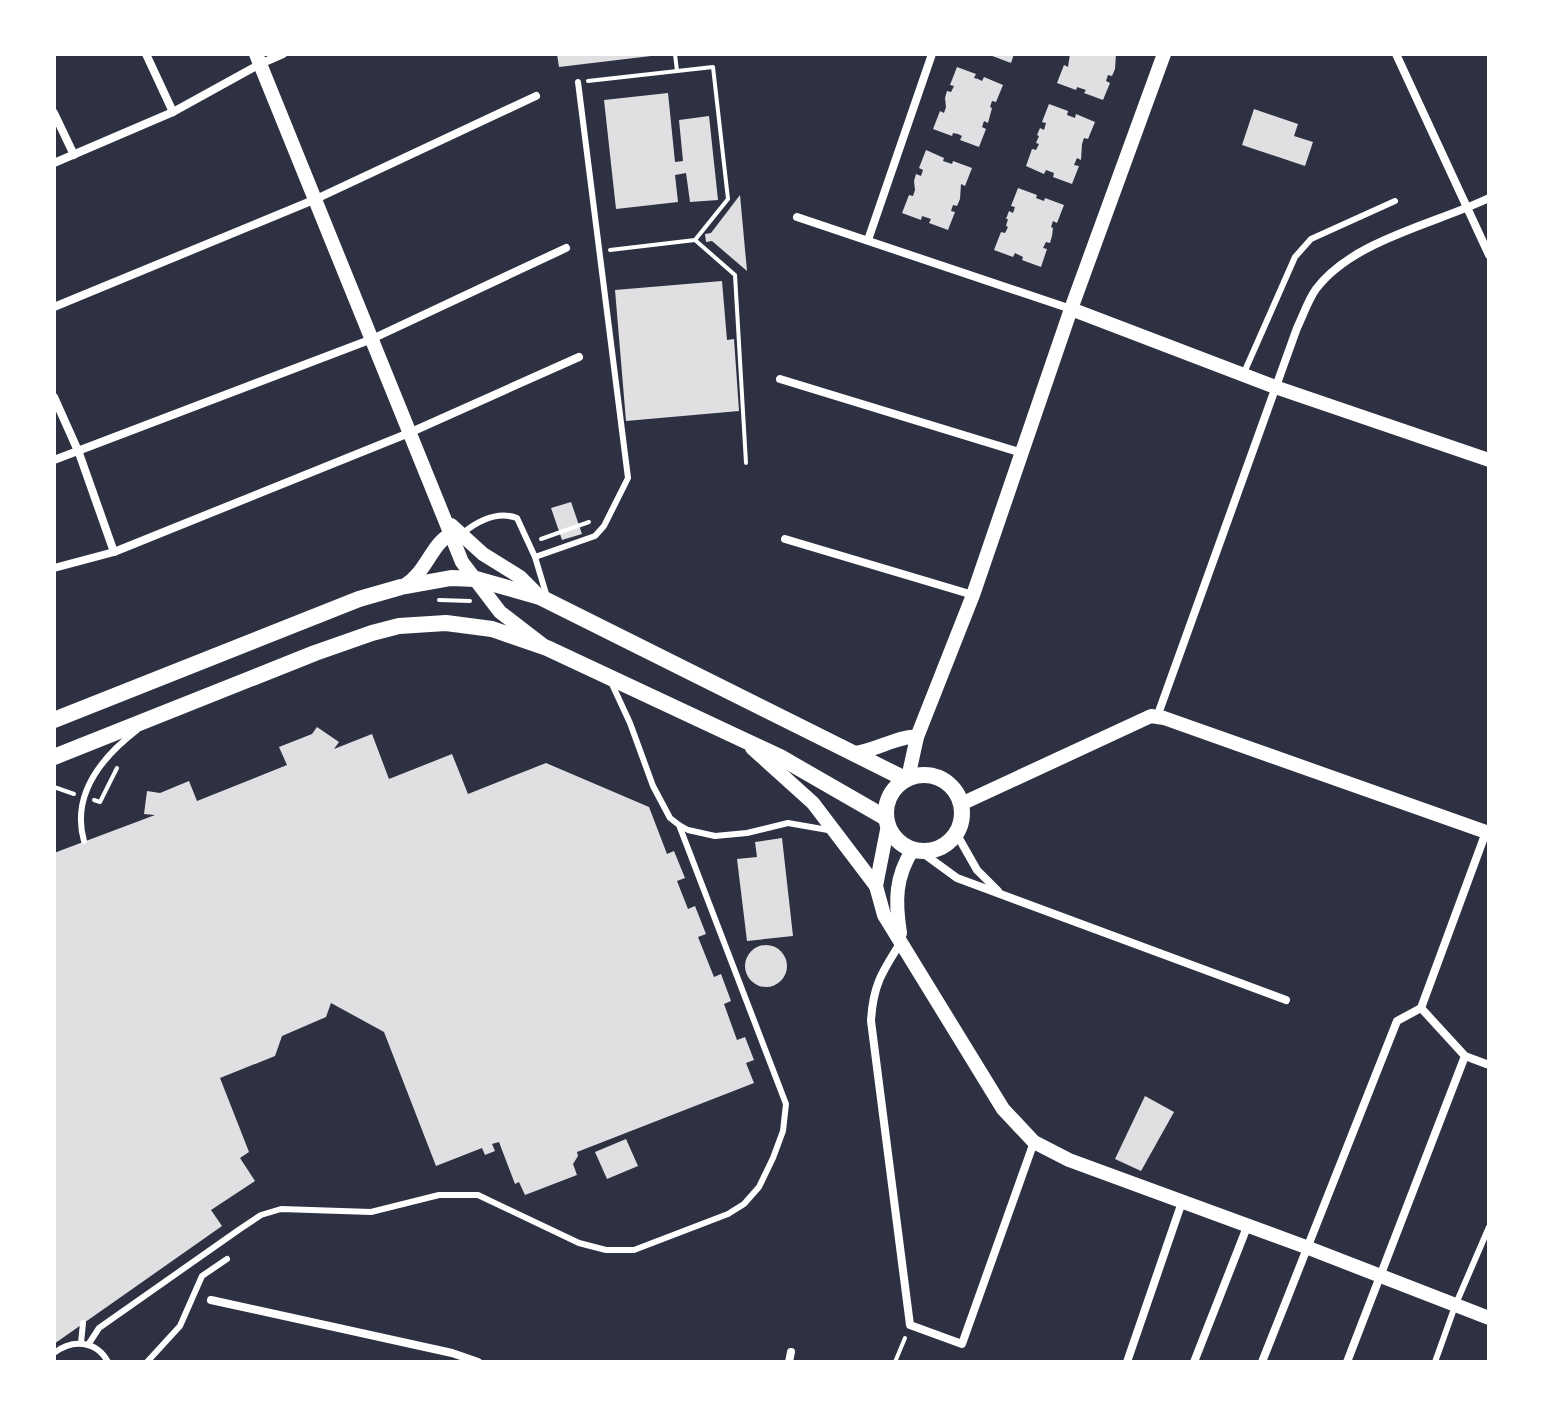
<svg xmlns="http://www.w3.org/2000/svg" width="1543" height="1416" font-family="Barlow,sans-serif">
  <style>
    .building { fill: #e0e0e3 }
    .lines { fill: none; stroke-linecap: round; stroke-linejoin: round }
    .path { stroke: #fff; stroke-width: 4 }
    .service { stroke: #fff; stroke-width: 6 }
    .minor { stroke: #fff; stroke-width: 8 }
    .tertiary { stroke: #fff; stroke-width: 14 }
    .secondary { stroke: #fff; stroke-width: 16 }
  </style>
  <rect width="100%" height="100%" fill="#2d3142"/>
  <g class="building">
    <path d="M 557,54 L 651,54 L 651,56 L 559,67 Z"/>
    <path d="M 987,54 L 1014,54 L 1011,63 Z"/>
    <path d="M 1070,54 L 1116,54 L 1115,69 L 1112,76 L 1108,75 L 1106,81 L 1110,83 L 1103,100 L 1084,93 L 1086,90 L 1077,87 L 1076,90 L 1057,83 L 1064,65 L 1068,67 Z"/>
    <path d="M 957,67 L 976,74 L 974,78 L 978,79 L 982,81 L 984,77 L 1003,85 L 996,102 L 992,101 L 990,107 L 992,108 L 988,123 L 984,121 L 982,127 L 986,129 L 979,147 L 960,140 L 962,136 L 958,134 L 953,133 L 952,136 L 933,129 L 940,111 L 944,113 L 946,107 L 945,98 L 947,91 L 951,92 L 954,86 L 950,85 Z"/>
    <path d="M 668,93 L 675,162 L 683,161 L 679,120 L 709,116 L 718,200 L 690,202 L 686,173 L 675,175 L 678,202 L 616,209 L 604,100 Z"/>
    <path d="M 1049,104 L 1068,111 L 1067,115 L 1075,118 L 1076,114 L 1095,122 L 1088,139 L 1084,138 L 1082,144 L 1081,160 L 1077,158 L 1074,165 L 1079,166 L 1072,184 L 1053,177 L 1054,173 L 1046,170 L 1044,174 L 1026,166 L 1032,149 L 1036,150 L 1039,144 L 1036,143 L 1039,136 L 1037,135 L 1040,128 L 1044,130 L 1046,123 L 1042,122 Z"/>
    <path d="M 1254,109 L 1298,124 L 1294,136 L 1313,142 L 1305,166 L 1242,145 Z"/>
    <path d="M 926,150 L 944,158 L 943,161 L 952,164 L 953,161 L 972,168 L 965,186 L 961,184 L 960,199 L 957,206 L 953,205 L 951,211 L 955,212 L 948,230 L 929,223 L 931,219 L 922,216 L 921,220 L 902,213 L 909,195 L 913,196 L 915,190 L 914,181 L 916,174 L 921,176 L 923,170 L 919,168 Z"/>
    <path d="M 1018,188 L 1037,195 L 1036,198 L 1044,201 L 1045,198 L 1064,205 L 1057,223 L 1053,221 L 1051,227 L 1053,228 L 1052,236 L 1050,243 L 1046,242 L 1043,248 L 1047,249 L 1041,267 L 1022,260 L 1023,257 L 1015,253 L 1013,257 L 994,250 L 1001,232 L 1005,233 L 1008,227 L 1006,226 L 1008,219 L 1006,219 L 1009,211 L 1013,213 L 1015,207 L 1011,206 Z"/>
    <path d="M 740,195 L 747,271 L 712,241 L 706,242 L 705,234 L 711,233 Z"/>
    <path d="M 722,281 L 727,340 L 734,339 L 739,411 L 626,421 L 615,290 Z"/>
    <path d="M 571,502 L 582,534 L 562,540 L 551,508 Z"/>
    <path d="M 317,727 L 339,742 L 334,749 L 372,734 L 389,779 L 452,754 L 468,794 L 546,763 L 649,807 L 667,854 L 674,851 L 685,878 L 677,881 L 688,909 L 695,906 L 706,934 L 698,937 L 714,977 L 721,974 L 731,1001 L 724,1004 L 737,1040 L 745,1037 L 754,1060 L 746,1063 L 754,1083 L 577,1152 L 578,1156 L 573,1164 L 577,1175 L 525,1195 L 519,1182 L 515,1184 L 499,1142 L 492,1144 L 495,1151 L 485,1155 L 482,1148 L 436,1166 L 384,1032 L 331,1003 L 326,1017 L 282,1036 L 275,1056 L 220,1078 L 249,1152 L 240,1158 L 255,1181 L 211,1210 L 222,1226 L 54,1344 L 54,853 L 155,815 L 144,814 L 147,791 L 160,793 L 189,781 L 197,801 L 287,765 L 279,747 L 312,734 Z"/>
    <path d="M 782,838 L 793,936 L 747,941 L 737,859 L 757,857 L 755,842 Z"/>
    <circle cx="766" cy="966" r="21"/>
    <path d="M 1145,1096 L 1174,1112 L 1141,1171 L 1115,1159 Z"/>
    <path d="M 626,1139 L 638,1166 L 607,1179 L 595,1152 Z"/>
  </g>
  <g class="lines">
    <g class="path">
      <path d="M 675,54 L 677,71"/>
      <path d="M 588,81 L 713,67 L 728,199 L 695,240 L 735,275 L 746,463"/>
      <path d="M 610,250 L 695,240"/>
      <path d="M 541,539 L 589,522"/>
      <path d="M 439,600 L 470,601"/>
      <path d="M 54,787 L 74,794"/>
      <path d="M 94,800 L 100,802 L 117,768"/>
      <path d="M 895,1362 L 905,1338"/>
    </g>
    <g class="service">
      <path d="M 1243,375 L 1295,257 L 1311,239 L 1395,201"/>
      <path d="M 463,533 C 478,521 498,511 517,518 L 535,557 L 547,597"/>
      <path d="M 535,557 L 595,536 L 604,526 L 628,478 L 578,82"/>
      <path d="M 611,682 L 630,723 L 653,786 L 670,818 L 679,825 L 688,830 L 715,836 L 747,833 L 788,823 L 828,830"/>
      <path d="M 84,841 C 71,795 102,757 137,730"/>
      <path d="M 81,1343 L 83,1323"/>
      <path d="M 88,1345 L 99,1328 L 240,1229 L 261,1215 L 281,1209 L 371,1212 L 439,1195 L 478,1195 L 579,1243 L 606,1250 L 634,1250 L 728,1214 L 744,1204 L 759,1187 L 773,1158 L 783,1131 L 786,1104 L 679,825"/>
      <path d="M 54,1353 C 72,1339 96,1340 108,1362"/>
      <path d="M 147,1362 L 180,1326 L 202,1276 L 227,1259"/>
      <path d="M 1435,1362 L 1455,1306 L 1489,1227"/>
    </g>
    <g class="minor">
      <path d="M 146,54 L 173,112"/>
      <path d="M 1396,54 L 1489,255"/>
      <path d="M 54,113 L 74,155"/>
      <path d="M 54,163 L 173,112 L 260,64 L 283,54"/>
      <path d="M 797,217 L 1071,309"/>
      <path d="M 868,240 L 932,54"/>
      <path d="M 54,307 L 316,199 L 536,96"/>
      <path d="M 780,379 L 1022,453"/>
      <path d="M 54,397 L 79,453 L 114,552"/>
      <path d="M 54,460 L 372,339 L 566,248"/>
      <path d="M 785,539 L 973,595"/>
      <path d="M 54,568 L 114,552 L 409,433 L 579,357"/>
      <path d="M 1157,717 L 1297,328 C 1303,316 1308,300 1316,289 C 1353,240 1435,224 1489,198"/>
      <path d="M 956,833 L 977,870 L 998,891"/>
      <path d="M 920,851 L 957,878 L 1286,1000"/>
      <path d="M 901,942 C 882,972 873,985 871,1021 L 910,1325 L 962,1344 L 1034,1142"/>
      <path d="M 1421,1008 L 1465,1056 L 1489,1065"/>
      <path d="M 211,1300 L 452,1353 L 478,1362"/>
      <path d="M 789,1362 L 791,1352"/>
      <path d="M 1127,1362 L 1182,1202"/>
      <path d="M 1194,1362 L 1247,1227"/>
      <path d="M 1262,1362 L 1397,1021 L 1421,1008 L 1486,832"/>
      <path d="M 1347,1362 L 1465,1056"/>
    </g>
    <g class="tertiary">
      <path d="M 256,54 L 462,562 L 500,612 L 543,645"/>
      <path d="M 1071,309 L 1278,388 L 1489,460"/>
      <path d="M 451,525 L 483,554 L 520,577 L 540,597"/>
      <path d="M 404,586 C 427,572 431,544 451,534"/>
      <path d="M 752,748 L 813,803 L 876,886"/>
      <path d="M 856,753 C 876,750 901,735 917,737"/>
      <path d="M 908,778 L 917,737 L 973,595 L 1071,309 L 1164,54"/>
      <path d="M 961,804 L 1151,716 L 1164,718 L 1489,833"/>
      <path d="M 888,825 L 876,886 L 884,915 L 1003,1109 L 1034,1142 L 1069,1160 L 1306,1247 L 1489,1318"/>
      <path d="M 900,933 C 895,901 895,877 913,849"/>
    </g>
    <g class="secondary">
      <path d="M 54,720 L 359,599 L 401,587 L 451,578 L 476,579 L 540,597 L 905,779"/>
      <path d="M 54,757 L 315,653 L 372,633 L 399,626 L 446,623 L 492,629 L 547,648 L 780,757 L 886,818"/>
      <circle cx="924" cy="813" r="38"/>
    </g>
  </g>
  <rect width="1543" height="1416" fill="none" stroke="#ffffff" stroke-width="112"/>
</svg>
